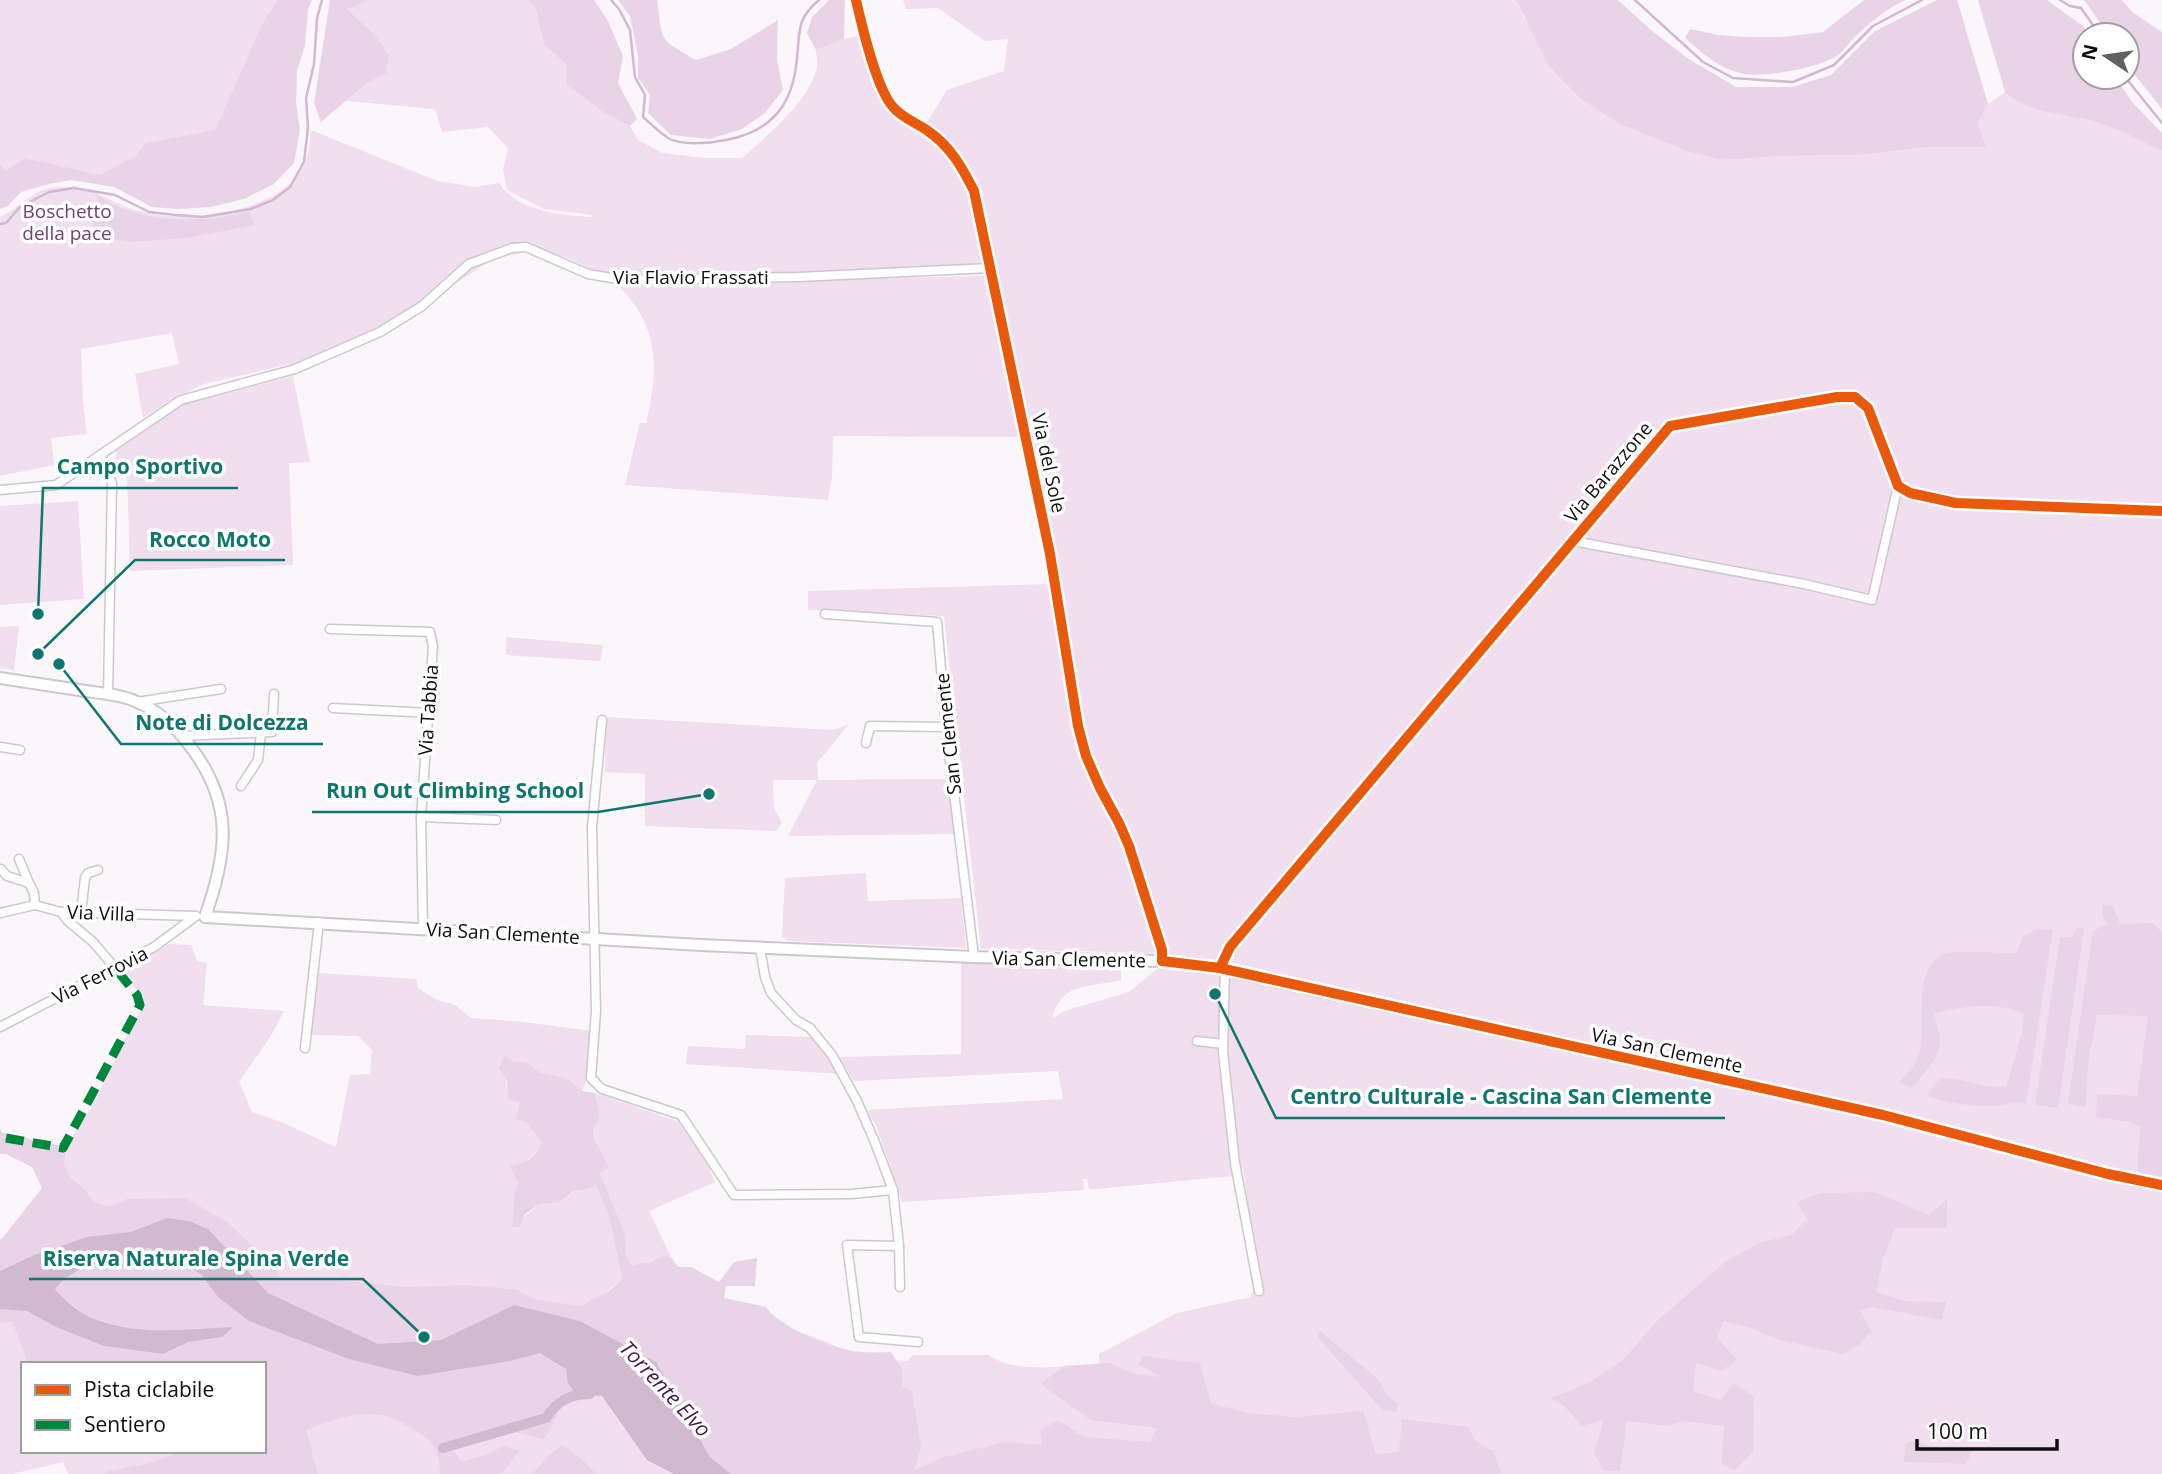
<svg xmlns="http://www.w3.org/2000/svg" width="2162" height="1474" font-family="'Open Sans',sans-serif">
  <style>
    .green { fill: #f1deef; fill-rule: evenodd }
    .forest { fill: #e9d4e7 }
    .water { fill: #d1b9d0 }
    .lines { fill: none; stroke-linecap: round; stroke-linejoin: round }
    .stream { stroke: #d1b9d0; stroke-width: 2.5 }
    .canal { stroke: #d1b9d0; stroke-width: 10 }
    .minor-casing { stroke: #ccc9cc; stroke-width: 11 }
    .tertiary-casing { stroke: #ccc9cc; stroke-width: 14 }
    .minor { stroke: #fefefe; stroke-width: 8 }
    .tertiary { stroke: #fefefe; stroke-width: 10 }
    .quiet { stroke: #00873e; stroke-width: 9; stroke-dasharray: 18 9; stroke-linecap: butt }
    .cycleway-casing { stroke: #fff; stroke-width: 15 }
    .cycleway { stroke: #e8590c; stroke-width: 10 }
    .labels { text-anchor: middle; stroke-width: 7; stroke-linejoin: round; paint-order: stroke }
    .park-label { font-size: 19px; fill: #6e436d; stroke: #fff }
    .street-label { font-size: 19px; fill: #100e10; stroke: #fff }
    .water-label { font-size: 21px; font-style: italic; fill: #431a43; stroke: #fff }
    .leader { fill: none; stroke: #0f766e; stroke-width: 2.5 }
    .callout-dot { fill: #0f766e; stroke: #fff; stroke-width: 2.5 }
    .callout-label { font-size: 21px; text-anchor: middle; font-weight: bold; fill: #0f766e; stroke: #fff; stroke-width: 7; stroke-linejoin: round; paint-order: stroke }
  </style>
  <rect width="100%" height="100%" fill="#fbf6fa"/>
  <g class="green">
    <path d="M 0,0 L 277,0 L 261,26 L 215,130 L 144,143 L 136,156 L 100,176 L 25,158 L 6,170 L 0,164 Z"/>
    <path d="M 369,0 L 527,0 L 535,6 L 545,44 L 566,64 L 603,112 L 630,126 L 638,140 L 662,153 L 704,158 L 742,158 C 767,136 810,101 817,67 C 818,62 816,55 816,50 L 844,39 L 857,36 L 886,105 L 936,142 L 950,158 L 960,156 L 952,142 L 926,124 L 947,90 L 1004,71 L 1008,39 L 985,41 L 938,8 L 906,9 L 903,0 L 1516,0 L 1524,18 L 1726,160 L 1779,156 L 1860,155 L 1928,147 L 1943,147 L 1978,123 L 1988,104 L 2005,92 C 2029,116 2071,113 2102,124 C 2123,131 2142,142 2162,151 L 2162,1474 L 68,1474 L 63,1462 L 12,1474 L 0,1474 L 0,1239 L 21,1229 L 101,1204 L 94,1202 L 85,1189 L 70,1177 L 64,1164 L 66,1147 L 96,1099 L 120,1048 L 143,1006 L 143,997 L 134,987 L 125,968 L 170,944 L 191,945 L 197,961 L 207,963 L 203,1005 L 284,1011 L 272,1034 L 239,1082 L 252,1112 L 281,1122 L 336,1147 L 350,1075 L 370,1074 L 372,1050 L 358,1036 L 309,1035 L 319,973 L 416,979 L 418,988 L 437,1000 L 455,1005 L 471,1018 L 524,1022 L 591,1031 L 587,1078 L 582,1091 L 566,1078 L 541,1073 L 526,1062 L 515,1062 L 504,1056 L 507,1092 L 520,1101 L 526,1122 L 542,1143 C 537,1152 529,1157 524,1165 C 513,1183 515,1206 512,1226 L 540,1204 L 558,1203 L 575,1191 L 589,1189 L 595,1184 L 609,1216 L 622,1279 L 595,1300 L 707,1304 L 786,1327 L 827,1342 L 854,1357 L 908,1361 L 912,1355 L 988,1355 C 1009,1369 1040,1369 1064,1366 L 1057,1371 L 1099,1375 L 1099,1354 L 1177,1313 L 1251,1297 L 1258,1275 L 1243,1168 L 1232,1168 L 1234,1176 L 1096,1189 L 1089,1189 L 1087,1179 L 1083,1179 L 1084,1190 L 902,1202 L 877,1128 L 867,1110 L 1063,1099 L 1058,1071 L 854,1081 L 839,1057 L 961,1054 L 961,960 L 1121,966 L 1121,980 C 1109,983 1080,986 1071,991 C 1062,995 1053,1010 1053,1018 L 1064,1011 L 1129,992 L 1169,959 L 1155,907 L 1130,834 L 1111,803 L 1091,759 L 1080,707 L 1056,550 L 1028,425 L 998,274 L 617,281 L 593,270 L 586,269 L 586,267 L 566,257 L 529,251 L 493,259 L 376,336 L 292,368 L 290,364 L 204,384 L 172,399 L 143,418 L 135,374 L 179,364 L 172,333 L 81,349 L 83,402 L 87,434 L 51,438 L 54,465 L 0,476 L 0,217 C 16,210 29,194 46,189 C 51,187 61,187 67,187 C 90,186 111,202 132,209 C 179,225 271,216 301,171 C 308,161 310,143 311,130 L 437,181 L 476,187 L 499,183 C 518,212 562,215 593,217 L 593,215 L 544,209 L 507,190 L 503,169 L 508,148 L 488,127 L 442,132 L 435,109 L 346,101 L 368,82 L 373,33 L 346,8 ZM 23,1364 L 264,1364 L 264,1451 L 23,1451 Z"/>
    <path d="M 984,276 L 989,279 L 1020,437 L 833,436 L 832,477 L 828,500 L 625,485 L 640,423 L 646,423 C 659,368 660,327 617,284 Z"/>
    <path d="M 293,376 L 310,462 L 289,463 L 293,565 L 130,571 L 127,470 L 115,469 L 116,451 L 183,404 Z"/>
    <path d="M 78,501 L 84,599 L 0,605 L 0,506 Z"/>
    <path d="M 1049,584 L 1077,739 L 1120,833 L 1153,938 L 1156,953 L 981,949 L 944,616 L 808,610 L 808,591 Z"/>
    <path d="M 19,626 L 14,670 L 0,668 L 0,627 Z"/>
    <path d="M 506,637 L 603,645 L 600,661 L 506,655 Z"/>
    <path d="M 606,717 L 833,730 L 849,724 L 817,763 L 818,780 L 948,779 L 955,834 L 788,836 L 817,780 L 773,780 L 774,808 L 782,823 L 776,831 L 645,826 L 645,774 L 605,772 Z"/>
    <path d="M 866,873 L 868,901 L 961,898 L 966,948 L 788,941 L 782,937 L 785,878 Z"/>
    <path d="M 746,1035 L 812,1037 L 825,1050 L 841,1074 L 686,1064 L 688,1046 L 745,1049 Z"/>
    <path d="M 595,1093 L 680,1122 L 707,1163 L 715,1182 L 649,1211 L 671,1257 L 663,1255 L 649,1262 L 631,1265 L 626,1253 L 625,1234 L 600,1173 L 608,1170 L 592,1128 L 600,1117 Z"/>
  </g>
  <g class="forest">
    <path d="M 277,0 L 312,0 L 308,9 L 305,45 L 297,71 L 296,103 L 300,130 L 294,163 L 274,184 L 244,199 L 211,207 L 178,209 L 152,207 L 114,187 L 71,180 L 49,184 L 21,192 L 8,206 L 0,209 L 0,164 L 6,170 L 25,158 L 100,175 L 136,156 L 144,143 L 215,130 L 261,26 Z"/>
    <path d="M 330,0 L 369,0 L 347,9 L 373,33 L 389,55 L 386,73 L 368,82 L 321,122 L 314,103 Z"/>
    <path d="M 527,0 L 594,0 L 608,21 L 623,56 L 618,83 L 637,119 L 630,126 L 603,112 L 566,84 L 566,64 L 544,44 L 535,6 Z"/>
    <path d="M 618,0 L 657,0 C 663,43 658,38 696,60 L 731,49 L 778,20 L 777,59 L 783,90 L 765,113 L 742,129 L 710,139 L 671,135 L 648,113 L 650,95 L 638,78 L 638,56 L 630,16 Z"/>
    <path d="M 829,0 L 845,0 L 844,39 L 816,50 L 807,33 L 812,17 Z"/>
    <path d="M 1516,0 L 1618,0 L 1652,31 L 1689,59 L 1736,87 L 1792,87 L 1831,75 L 1875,31 L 1937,0 L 1957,0 L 1988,104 L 1978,123 L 1986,147 L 1928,147 L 1860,155 L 1779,156 L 1726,160 L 1692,153 L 1620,124 L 1580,98 L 1548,65 Z"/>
    <path d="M 1864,0 L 1905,0 C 1887,9 1871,21 1857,35 C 1850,41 1845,50 1838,55 C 1821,68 1759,79 1739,73 C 1717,67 1701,52 1685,38 L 1690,29 L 1718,35 L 1747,37 L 1783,37 L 1823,32 Z"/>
    <path d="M 1978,0 L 2047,0 L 2083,26 L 2089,35 L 2085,35 L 2085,77 L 2115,77 L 2133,103 L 2162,133 L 2162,151 C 2142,142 2123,131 2102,124 C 2071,113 2029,116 2005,92 Z"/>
    <path d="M 2084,0 L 2122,0 L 2132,12 L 2162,32 L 2162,109 L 2127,65 L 2127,35 L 2109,35 Z"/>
    <path d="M 98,196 C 144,225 198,223 249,212 L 255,225 L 187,238 L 130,242 L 92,235 Z"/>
    <path d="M 2103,904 L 2113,905 L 2120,924 L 2153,923 L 2162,932 L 2162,1179 L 2137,1174 L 2140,1128 L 2131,1122 L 2096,1117 L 2097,1094 L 2137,1096 L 2148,1016 L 2097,1015 L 2088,1063 L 2086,1108 L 2068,1103 L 2093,931 L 2107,924 L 2102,914 Z"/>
    <path d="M 2077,928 L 2084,928 L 2058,1108 L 2035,1105 L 2060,937 L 2072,937 Z"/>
    <path d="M 2053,929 L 2026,1105 C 2016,1100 2005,1106 1994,1106 C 1972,1107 1948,1103 1928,1096 L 1935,1083 L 1942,1078 L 1956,1079 L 1986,1086 L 2006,1087 L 2022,1033 L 2024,1014 C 1994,1001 1965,1006 1934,1014 C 1947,1052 1937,1058 1912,1088 L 1899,1082 C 1908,1072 1917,1064 1920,1051 C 1925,1028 1912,961 1947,953 C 1962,950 2000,953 2017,953 L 2023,936 L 2035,930 Z"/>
    <path d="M 504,1055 L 515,1062 L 526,1062 L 541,1073 L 566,1078 L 582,1091 L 595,1093 L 600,1117 L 593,1128 L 594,1136 L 609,1169 L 600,1173 L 625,1234 L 626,1253 L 631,1265 L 650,1262 L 663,1255 L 671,1257 L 678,1267 L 691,1267 L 719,1282 L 734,1262 L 757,1258 L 755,1286 L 726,1286 L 724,1298 L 766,1307 C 779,1327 830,1347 853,1351 C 865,1353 879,1352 891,1352 L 903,1371 L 902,1386 L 912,1391 L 921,1447 L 914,1471 L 944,1457 L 1005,1442 L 1042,1445 L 1040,1431 L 1058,1420 L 1084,1437 L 1150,1442 L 1157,1428 L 1091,1420 L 1040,1384 L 1064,1366 L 1110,1363 L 1135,1374 L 1162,1377 L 1139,1365 L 1142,1356 L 1200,1363 L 1211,1403 L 1246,1413 L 1294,1417 L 1363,1411 L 1376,1454 L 1399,1452 L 1402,1419 L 1469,1427 C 1473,1440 1480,1446 1493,1450 L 1501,1474 L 731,1474 L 710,1457 L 656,1362 L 580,1321 L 514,1305 L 441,1340 L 378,1344 L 268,1293 L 189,1221 L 167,1218 L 131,1232 L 86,1237 L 32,1256 L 0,1271 L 0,1241 L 42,1188 L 32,1167 L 6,1154 L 0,1154 L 0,1129 L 3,1133 L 66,1147 L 64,1164 L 70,1177 L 85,1189 L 94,1202 L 109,1207 L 127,1199 L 185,1198 L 226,1221 L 274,1266 L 283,1280 L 337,1280 L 406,1287 L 468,1285 L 517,1290 L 537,1300 L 581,1306 L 610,1290 L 622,1279 L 609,1216 L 595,1184 L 589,1189 L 574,1191 L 558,1203 L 540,1204 L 525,1214 L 520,1227 L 512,1227 L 515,1190 L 518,1183 L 510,1166 C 527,1164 533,1158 542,1143 L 526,1122 L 516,1120 L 520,1102 L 508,1099 L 507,1081 L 499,1068 Z"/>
    <path d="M 1874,1192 L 1929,1215 L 1947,1199 L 1947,1228 L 1895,1228 L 1883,1259 L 1876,1292 L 1905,1301 L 1946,1302 L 1942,1320 L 1872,1307 L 1860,1311 L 1871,1331 L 1860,1344 L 1843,1354 L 1780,1340 L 1748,1327 L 1724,1321 L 1717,1337 L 1737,1360 L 1721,1371 L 1696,1363 L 1693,1392 L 1721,1400 L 1733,1383 L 1754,1396 L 1753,1452 L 1735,1470 L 1722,1464 L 1724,1426 L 1684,1421 L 1667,1426 L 1627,1421 L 1620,1471 L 1604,1471 L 1594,1454 L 1604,1419 L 1582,1426 L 1564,1406 L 1550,1398 L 1587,1384 L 1623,1360 L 1656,1322 L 1726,1261 L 1757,1244 L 1793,1234 L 1807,1219 L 1797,1202 L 1821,1193 Z"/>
    <path d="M 149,1248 L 201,1274 L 218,1297 L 349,1359 L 372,1364 L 540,1353 L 566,1369 L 568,1383 L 575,1394 L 561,1407 L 545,1439 L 512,1432 L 479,1438 L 452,1448 L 461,1462 L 491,1453 L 502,1446 L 519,1451 L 504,1472 L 500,1474 L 440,1474 C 440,1453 434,1441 415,1430 C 406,1425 395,1418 386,1416 C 358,1410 331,1421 306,1430 L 318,1474 L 104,1474 L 109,1471 L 151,1463 L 182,1451 L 264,1451 L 264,1364 L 28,1364 L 12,1321 L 0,1323 L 0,1309 L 27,1311 L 56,1327 L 104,1346 L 163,1354 L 188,1342 L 222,1337 L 201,1328 L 161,1332 L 117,1326 L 83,1314 L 55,1290 C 71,1265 121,1256 149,1248 Z"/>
    <path d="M 1320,1331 L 1378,1379 L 1387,1395 L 1397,1403 L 1397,1412 L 1383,1410 L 1375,1402 L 1317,1336 Z"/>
    <path d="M 1912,1441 L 1943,1449 L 1973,1449 L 1966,1464 L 1904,1462 L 1905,1444 Z"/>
    <path d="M 562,1445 L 586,1463 L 596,1474 L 532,1474 L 548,1456 Z"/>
  </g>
  <path class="water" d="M 167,1218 L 189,1221 L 208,1229 L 268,1293 L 378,1344 L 441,1340 L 514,1305 L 580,1321 L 656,1362 L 710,1457 L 731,1474 L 674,1474 L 647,1460 L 602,1396 L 575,1394 L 568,1383 L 566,1369 L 540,1353 L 510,1361 L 418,1376 L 349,1359 L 249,1321 L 218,1297 L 201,1274 L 149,1248 C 122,1255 69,1266 55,1290 C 64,1298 74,1309 84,1314 C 130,1338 183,1329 233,1327 L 222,1337 L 188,1342 L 163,1354 L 104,1346 L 56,1327 L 27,1311 L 0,1309 L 0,1271 L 32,1256 L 86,1237 L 131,1232 Z"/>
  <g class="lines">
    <g class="stream">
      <path d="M 611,0 L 619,9 L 630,30 L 635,77 L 645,95 L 643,117 C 651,124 659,132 668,138 C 681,146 712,143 726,140 C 773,131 793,104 797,58 C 800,32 796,19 819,0"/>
      <path d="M 1635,0 L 1703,62 L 1733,78 L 1793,82 L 1834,65 L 1873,26 L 1922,0"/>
      <path d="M 2060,0 L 2070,6 L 2081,8 L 2100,35"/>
      <path d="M 2125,77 L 2162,123"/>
      <path d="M 0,224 L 6,223 L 20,207 L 49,192 L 74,188 L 115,195 L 149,212 L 176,215 L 203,217 L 251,209 L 273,200 L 290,187 L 304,162 L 308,128 L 306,98 L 314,64 L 317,18 L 322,0"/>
    </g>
    <path class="canal" d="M 443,1448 L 546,1418 C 557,1401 570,1394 590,1394"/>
    <g class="minor-casing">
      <g id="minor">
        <path d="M 101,456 L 112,483 L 108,694"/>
        <path d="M 0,490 L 56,485 L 181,400 L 295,369 L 380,332 L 422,306 L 469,264 L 512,248 L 526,247 L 588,274 L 623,280 L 798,277 L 990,268"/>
        <path d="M 1573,541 L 1804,584 L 1872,600 L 1898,486"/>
        <path d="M 825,614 L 937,622 L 946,727 L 974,957"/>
        <path d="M 330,629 L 430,632 L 433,646 L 421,817 L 423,929"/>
        <path d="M 137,702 L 221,689"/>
        <path d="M 333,708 L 429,713"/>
        <path d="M 602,720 L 592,827 L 596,1011 L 591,1078 L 602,1089 L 681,1115 L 734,1195 L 851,1194 L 893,1190"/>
        <path d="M 183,736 L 272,732 L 274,694"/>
        <path d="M 866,743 L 870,726 L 946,727"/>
        <path d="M 0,747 L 20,750"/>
        <path d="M 241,786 L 258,760 L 261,733"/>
        <path d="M 421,817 L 496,820"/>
        <path d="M 19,859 L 29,883"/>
        <path d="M 1,869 L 7,876 L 29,883 L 34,893 L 35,905"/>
        <path d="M 61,912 L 68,921 L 93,942 L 115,968"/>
        <path d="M 0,913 L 35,905 L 61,912 L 195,916"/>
        <path d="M 81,913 L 85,878 L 88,873 L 98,870"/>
        <path d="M 760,948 L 765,977 L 771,993 L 796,1020 L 810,1028 L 832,1055 L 857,1101 L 874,1140 L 893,1190 L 899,1246 L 900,1287"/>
        <path d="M 1220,968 L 1230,947 L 1670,426 L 1837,397 L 1855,397 L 1868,408 L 1898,486 L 1910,493 L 1956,503 L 2162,511"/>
        <path d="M 1225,969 L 1223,1052 L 1235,1163 L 1259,1291"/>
        <path d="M 0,1027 L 154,947 L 196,916"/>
        <path d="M 1197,1041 L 1223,1044"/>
        <path d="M 305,1048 L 319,922"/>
        <path d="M 899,1246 L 847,1245 L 859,1337 L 918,1342"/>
      </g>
    </g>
    <g class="tertiary-casing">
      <g id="tertiary">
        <path d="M 856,0 C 862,26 876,88 893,107 C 902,118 917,123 928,131 C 950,146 962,167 974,191 L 1050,554 L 1078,726 L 1086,756 L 1100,788 L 1119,823 L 1129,846 L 1162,950 L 1162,961"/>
        <path d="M 0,678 C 26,682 53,686 79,690 C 98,693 120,694 137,702 C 159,711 176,727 190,746 C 234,803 228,852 205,917 L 701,945 L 974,957 L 1162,961 L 1202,965 L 1883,1115 L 2108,1174 L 2162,1185"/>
      </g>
    </g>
    <use href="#minor" class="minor"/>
    <use href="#tertiary" class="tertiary"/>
    <path class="quiet" d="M 6,1138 L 63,1148 L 140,1005 L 137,995 L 115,968"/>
    <g class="cycleway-casing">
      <g id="cycleway">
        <path d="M 856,0 C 862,26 876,88 893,107 C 902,118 917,123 928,131 C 950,146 962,167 974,191 L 1050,554 L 1078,726 L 1086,756 L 1100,788 L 1119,823 L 1129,846 L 1162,950 L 1162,961 L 1220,968 L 1883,1115 L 2108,1174 L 2162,1185"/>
        <path d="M 1220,968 L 1230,947 L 1670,426 L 1837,397 L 1855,397 L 1868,408 L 1898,486 L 1910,493 L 1956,503 L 2162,511"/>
      </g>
    </g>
    <use href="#cycleway" class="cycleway"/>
  </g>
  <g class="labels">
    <g class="park-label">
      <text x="67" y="218">Boschetto<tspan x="67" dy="22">della pace</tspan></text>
    </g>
    <g class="street-label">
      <text x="691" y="284">Via Flavio Frassati</text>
      <text transform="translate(1049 463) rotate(78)" y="7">Via del Sole</text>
      <text transform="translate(1608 472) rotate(-50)" y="7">Via Barazzone</text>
      <text transform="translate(428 710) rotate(-86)" y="7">Via Tabbia</text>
      <text transform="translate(948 734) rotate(-96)" y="7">San Clemente</text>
      <text transform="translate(101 913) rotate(2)" y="7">Via Villa</text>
      <text transform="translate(503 933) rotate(3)" y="7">Via San Clemente</text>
      <text transform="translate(1069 959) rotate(1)" y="7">Via San Clemente</text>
      <text transform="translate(100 975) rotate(-27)" y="7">Via Ferrovia</text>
      <text transform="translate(1667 1050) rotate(12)" y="7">Via San Clemente</text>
    </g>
    <g class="water-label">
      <text transform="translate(665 1389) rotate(47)" y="7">Torrente Elvo</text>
    </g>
  </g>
  <path class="leader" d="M38 614L43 488H238M38 654L135 560H285M59 664L121 744H323M709 794L598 812H312M1215 994L1276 1118H1725M424 1337L363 1279H29"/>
  <g class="callout-dot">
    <circle cx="38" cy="614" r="7"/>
    <circle cx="38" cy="654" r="7"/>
    <circle cx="59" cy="664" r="7"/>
    <circle cx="709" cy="794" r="7"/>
    <circle cx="1215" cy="994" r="7"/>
    <circle cx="424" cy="1337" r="7"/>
  </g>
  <g class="callout-label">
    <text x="140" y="474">Campo Sportivo</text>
    <text x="210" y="547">Rocco Moto</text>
    <text x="222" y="730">Note di Dolcezza</text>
    <text x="455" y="798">Run Out Climbing School</text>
    <text x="1501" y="1104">Centro Culturale - Cascina San Clemente</text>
    <text x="196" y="1266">Riserva Naturale Spina Verde</text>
  </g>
  <rect x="21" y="1362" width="245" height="91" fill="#ffffff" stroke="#9f9f9f" stroke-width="2"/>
  <rect x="35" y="1385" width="35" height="10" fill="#e8590c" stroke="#9f9f9f" stroke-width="2"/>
  <text x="84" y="1397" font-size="21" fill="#100e10">Pista ciclabile</text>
  <rect x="35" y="1420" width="35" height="10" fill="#00873e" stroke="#9f9f9f" stroke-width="2"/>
  <text x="84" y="1432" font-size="21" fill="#100e10">Sentiero</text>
  <g transform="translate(2106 56) rotate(283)"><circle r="33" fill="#ffffff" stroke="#9f9f9f" stroke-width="2"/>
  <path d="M0-5L12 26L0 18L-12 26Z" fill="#625f62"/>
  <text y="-10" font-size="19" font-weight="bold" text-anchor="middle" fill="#100e10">N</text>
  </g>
  <path d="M1917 1439v10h140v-10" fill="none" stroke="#100e10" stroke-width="3.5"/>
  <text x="1927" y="1439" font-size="21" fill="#100e10" stroke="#ffffff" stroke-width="5" paint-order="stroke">100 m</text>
</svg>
